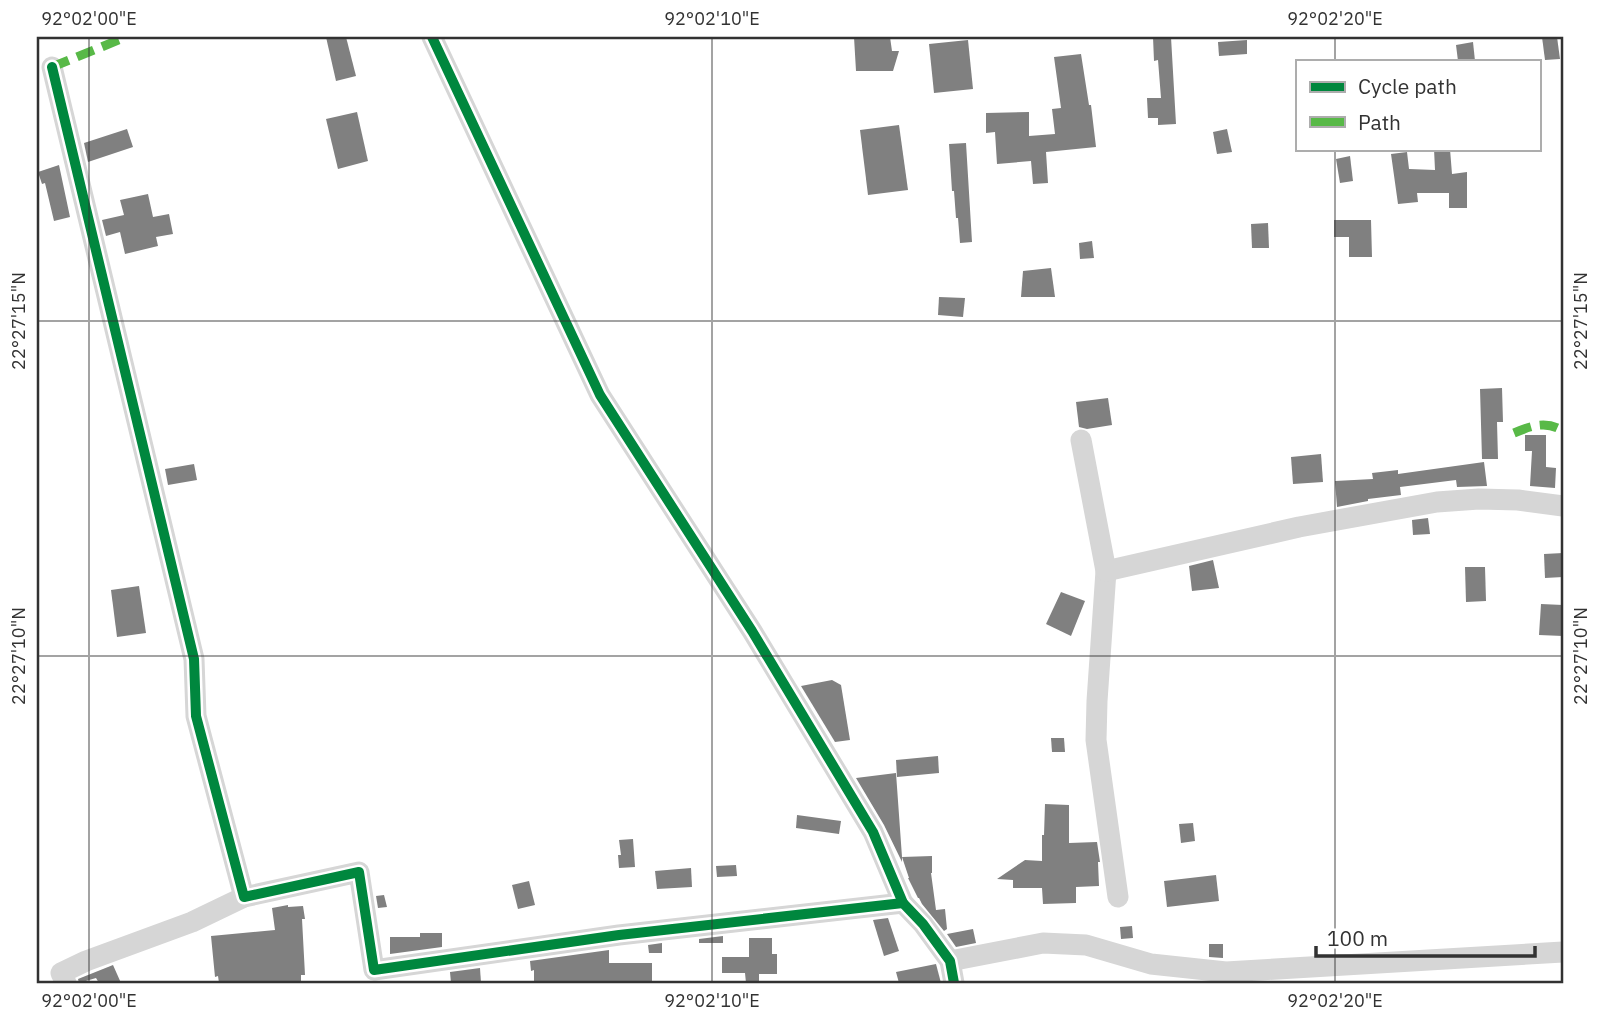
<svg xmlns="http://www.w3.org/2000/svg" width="1600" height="1020" font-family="'IBM Plex Sans',sans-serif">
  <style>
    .building { fill: #808080 }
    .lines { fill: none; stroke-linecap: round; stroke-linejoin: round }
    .minor { stroke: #d6d6d6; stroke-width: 21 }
    .quiet { stroke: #58b947; stroke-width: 9; stroke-dasharray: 18 9; stroke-linecap: butt }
    .cycleway-casing { stroke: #fff; stroke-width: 15 }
    .cycleway { stroke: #00873e; stroke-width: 10 }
    .ticks { fill: none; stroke: #323232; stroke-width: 2; stroke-opacity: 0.45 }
    .neatline { fill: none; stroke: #323232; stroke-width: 2.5 }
    .ticks-label { font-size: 18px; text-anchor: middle; fill: #323232 }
  </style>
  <rect width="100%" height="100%" fill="#fff"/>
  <g class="building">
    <path d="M 326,37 L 346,37 L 356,76 L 336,81 Z"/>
    <path d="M 854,37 L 890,37 L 892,51 L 899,51 L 893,71 L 856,71 Z"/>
    <path d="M 1153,37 L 1171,37 L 1176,124 L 1158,125 L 1158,118 L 1148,118 L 1147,98 L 1161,98 L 1158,60 L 1154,61 Z"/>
    <path d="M 1542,37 L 1557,37 L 1560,59 L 1545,60 Z"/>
    <path d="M 968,40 L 973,89 L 934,93 L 929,44 Z"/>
    <path d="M 1247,40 L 1247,54 L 1219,56 L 1218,42 Z"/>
    <path d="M 1473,42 L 1475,61 L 1458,61 L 1456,45 Z"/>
    <path d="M 1081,54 L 1089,105 L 1091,105 L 1096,147 L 1046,152 L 1048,183 L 1033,184 L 1031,161 L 997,164 L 995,132 L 986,133 L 986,113 L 1029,112 L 1029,136 L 1055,134 L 1052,109 L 1061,108 L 1054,57 Z"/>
    <path d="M 357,112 L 368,161 L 338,169 L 326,119 Z"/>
    <path d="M 899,125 L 908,190 L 868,195 L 860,130 Z"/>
    <path d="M 127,129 L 133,147 L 88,162 L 84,143 Z"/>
    <path d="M 1227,129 L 1232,152 L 1217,154 L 1213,132 Z"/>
    <path d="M 966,143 L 972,242 L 960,243 L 958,218 L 956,218 L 954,191 L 952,191 L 949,144 Z"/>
    <path d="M 1434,149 L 1450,149 L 1452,174 L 1467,172 L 1467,208 L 1449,208 L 1449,193 L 1417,193 L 1418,202 L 1398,204 L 1391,154 L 1407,152 L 1409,169 L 1435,170 Z"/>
    <path d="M 1350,156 L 1353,181 L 1340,183 L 1336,159 Z"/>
    <path d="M 59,165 L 70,217 L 54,221 L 45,183 L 42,184 L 38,172 Z"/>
    <path d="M 148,194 L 153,217 L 169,214 L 173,234 L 156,237 L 158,246 L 125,254 L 120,232 L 106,236 L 102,220 L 124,215 L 120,200 Z"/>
    <path d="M 1334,220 L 1371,220 L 1372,257 L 1349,257 L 1349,237 L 1334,237 Z"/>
    <path d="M 1268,223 L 1269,248 L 1252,248 L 1251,224 Z"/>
    <path d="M 1092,241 L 1094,258 L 1080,259 L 1079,243 Z"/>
    <path d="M 1051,268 L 1055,297 L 1021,297 L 1023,271 Z"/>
    <path d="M 939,297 L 965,298 L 963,317 L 938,315 Z"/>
    <path d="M 1502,388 L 1503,422 L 1497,422 L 1498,459 L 1482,459 L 1480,389 Z"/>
    <path d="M 1108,398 L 1112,425 L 1087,429 L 1079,427 L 1076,402 Z"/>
    <path d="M 1525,435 L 1546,435 L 1546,467 L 1556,468 L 1555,488 L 1530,486 L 1532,451 L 1525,451 Z"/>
    <path d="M 1321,454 L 1323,482 L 1293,484 L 1291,457 Z"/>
    <path d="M 1484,462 L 1487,486 L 1457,487 L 1456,480 L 1400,487 L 1401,495 L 1368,499 L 1368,501 L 1337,507 L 1335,481 L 1373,479 L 1372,473 L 1398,470 L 1398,474 Z"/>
    <path d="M 194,464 L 197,480 L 168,485 L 165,469 Z"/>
    <path d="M 1428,518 L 1430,534 L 1413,535 L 1412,520 Z"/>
    <path d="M 1563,553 L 1563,577 L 1545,578 L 1544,554 Z"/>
    <path d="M 1213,560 L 1219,588 L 1192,591 L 1189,566 Z"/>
    <path d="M 1465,567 L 1485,567 L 1486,601 L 1466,602 Z"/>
    <path d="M 139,586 L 146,633 L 117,637 L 111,590 Z"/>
    <path d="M 1061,592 L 1085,601 L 1071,636 L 1046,624 Z"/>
    <path d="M 1541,604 L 1563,605 L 1563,636 L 1539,635 Z"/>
    <path d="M 832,680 L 841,685 L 850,740 L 835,742 L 801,686 Z"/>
    <path d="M 1051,738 L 1064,738 L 1065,752 L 1052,752 Z"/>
    <path d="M 938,756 L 939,773 L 897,777 L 896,760 Z"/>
    <path d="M 896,773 L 902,857 L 932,856 L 932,873 L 931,873 L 936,910 L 945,909 L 947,929 L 944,931 L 922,904 L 919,898 L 918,898 L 908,878 L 909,878 L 902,857 L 902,862 L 884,825 L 856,778 Z"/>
    <path d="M 1045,804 L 1069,805 L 1069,843 L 1097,842 L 1100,862 L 1098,862 L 1099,886 L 1076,887 L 1076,903 L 1043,904 L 1042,888 L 1013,888 L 1013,880 L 997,879 L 1025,860 L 1042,861 L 1042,835 L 1044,835 Z"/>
    <path d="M 797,815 L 841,821 L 839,834 L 796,828 Z"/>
    <path d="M 1193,823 L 1195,841 L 1181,843 L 1179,824 Z"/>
    <path d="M 633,839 L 635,867 L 619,868 L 618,855 L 621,855 L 619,840 Z"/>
    <path d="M 736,865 L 737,876 L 717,877 L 716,866 Z"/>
    <path d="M 691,868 L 692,887 L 657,889 L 655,871 Z"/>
    <path d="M 1216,875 L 1219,901 L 1167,907 L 1164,881 Z"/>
    <path d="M 529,881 L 535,905 L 518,909 L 512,885 Z"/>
    <path d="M 384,895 L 387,907 L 378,908 L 376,896 Z"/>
    <path d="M 288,905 L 288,907 L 303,906 L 305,919 L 302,919 L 305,975 L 301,975 L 301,983 L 219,983 L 218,976 L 215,977 L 211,936 L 275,930 L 272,908 Z"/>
    <path d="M 888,918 L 899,951 L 884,956 L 873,920 Z"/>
    <path d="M 1132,926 L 1133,938 L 1121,939 L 1120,927 Z"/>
    <path d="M 973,929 L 976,943 L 956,947 L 947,934 Z"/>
    <path d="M 420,933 L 442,933 L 442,947 L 390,954 L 390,937 L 420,937 Z"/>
    <path d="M 723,936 L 723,943 L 699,943 L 699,939 Z"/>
    <path d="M 749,938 L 772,938 L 772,954 L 777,954 L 777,974 L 759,974 L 759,983 L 746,983 L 745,973 L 722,973 L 722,957 L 749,957 Z"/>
    <path d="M 662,943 L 662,953 L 649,953 L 648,945 Z"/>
    <path d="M 1209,944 L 1223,944 L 1223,958 L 1209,957 Z"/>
    <path d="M 609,950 L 609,963 L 652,963 L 652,983 L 534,983 L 534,970 L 531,971 L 530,961 Z"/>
    <path d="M 936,964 L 941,983 L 899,983 L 896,972 Z"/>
    <path d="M 113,965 L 121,983 L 99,983 L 96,978 L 79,983 L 78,979 Z"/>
    <path d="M 480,968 L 481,983 L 451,983 L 450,972 Z"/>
  </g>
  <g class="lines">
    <g class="minor">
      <path d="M 432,37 L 600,395 L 752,631 L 873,832 L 903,903 L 923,924 L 950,961 L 954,983"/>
      <path d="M 52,67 L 194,659 L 196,716 L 244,897 L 359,872 L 374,970 L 619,935 L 903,903"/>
      <path d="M 1081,440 L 1106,571 L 1097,701 L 1096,740 L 1118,897"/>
      <path d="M 1106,571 L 1299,527 L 1437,502 L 1479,499 L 1518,500 L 1563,506"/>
      <path d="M 950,961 L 1043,943 L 1086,945 L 1151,964 L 1226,972 L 1563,952"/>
      <path d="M 66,983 L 61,973 L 86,961 L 192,922 L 244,897"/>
    </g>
    <g class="quiet">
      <path d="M 52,67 L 126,37"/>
      <path d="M 1514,433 C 1531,426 1546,420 1563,431"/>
    </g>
    <g class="cycleway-casing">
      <g id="cycleway">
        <path d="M 432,37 L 600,395 L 752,631 L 873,832 L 903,903 L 923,924 L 950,961 L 954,983"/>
        <path d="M 52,67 L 194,659 L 196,716 L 244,897 L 359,872 L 374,970 L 619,935 L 903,903"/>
      </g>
    </g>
    <use href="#cycleway" class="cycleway"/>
  </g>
  <path class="ticks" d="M 89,37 L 89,983M 712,37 L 712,983M 1335,37 L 1335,61M 1335,149 L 1335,983M 37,321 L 1563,321M 37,656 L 1563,656"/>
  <rect width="1600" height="1020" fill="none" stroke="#ffffff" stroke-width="77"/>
  <rect x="1296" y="60" width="245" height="91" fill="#ffffff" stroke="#adadad" stroke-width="2"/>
  <rect x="1310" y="82" width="35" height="10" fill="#00873e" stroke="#adadad" stroke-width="2"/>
  <text x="1358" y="94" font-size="21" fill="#323232">Cycle path</text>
  <rect x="1310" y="117" width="35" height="10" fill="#58b947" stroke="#adadad" stroke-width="2"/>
  <text x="1358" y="130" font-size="21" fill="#323232">Path</text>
  <path d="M1316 946v10h219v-10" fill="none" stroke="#323232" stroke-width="3.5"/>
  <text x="1327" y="946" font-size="21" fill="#323232" stroke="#ffffff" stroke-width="5" paint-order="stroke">100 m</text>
  <rect x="38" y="38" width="1524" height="944" class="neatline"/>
  <g class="ticks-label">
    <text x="89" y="25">92°02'00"E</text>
    <text x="712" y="25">92°02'10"E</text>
    <text x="1335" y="25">92°02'20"E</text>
    <text transform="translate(19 321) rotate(-90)" y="6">22°27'15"N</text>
    <text transform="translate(1581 321) rotate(-90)" y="6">22°27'15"N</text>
    <text transform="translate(19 656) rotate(-90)" y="6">22°27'10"N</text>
    <text transform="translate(1581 656) rotate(-90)" y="6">22°27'10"N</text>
    <text x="89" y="1007">92°02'00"E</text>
    <text x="712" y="1007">92°02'10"E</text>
    <text x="1335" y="1007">92°02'20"E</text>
  </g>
</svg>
